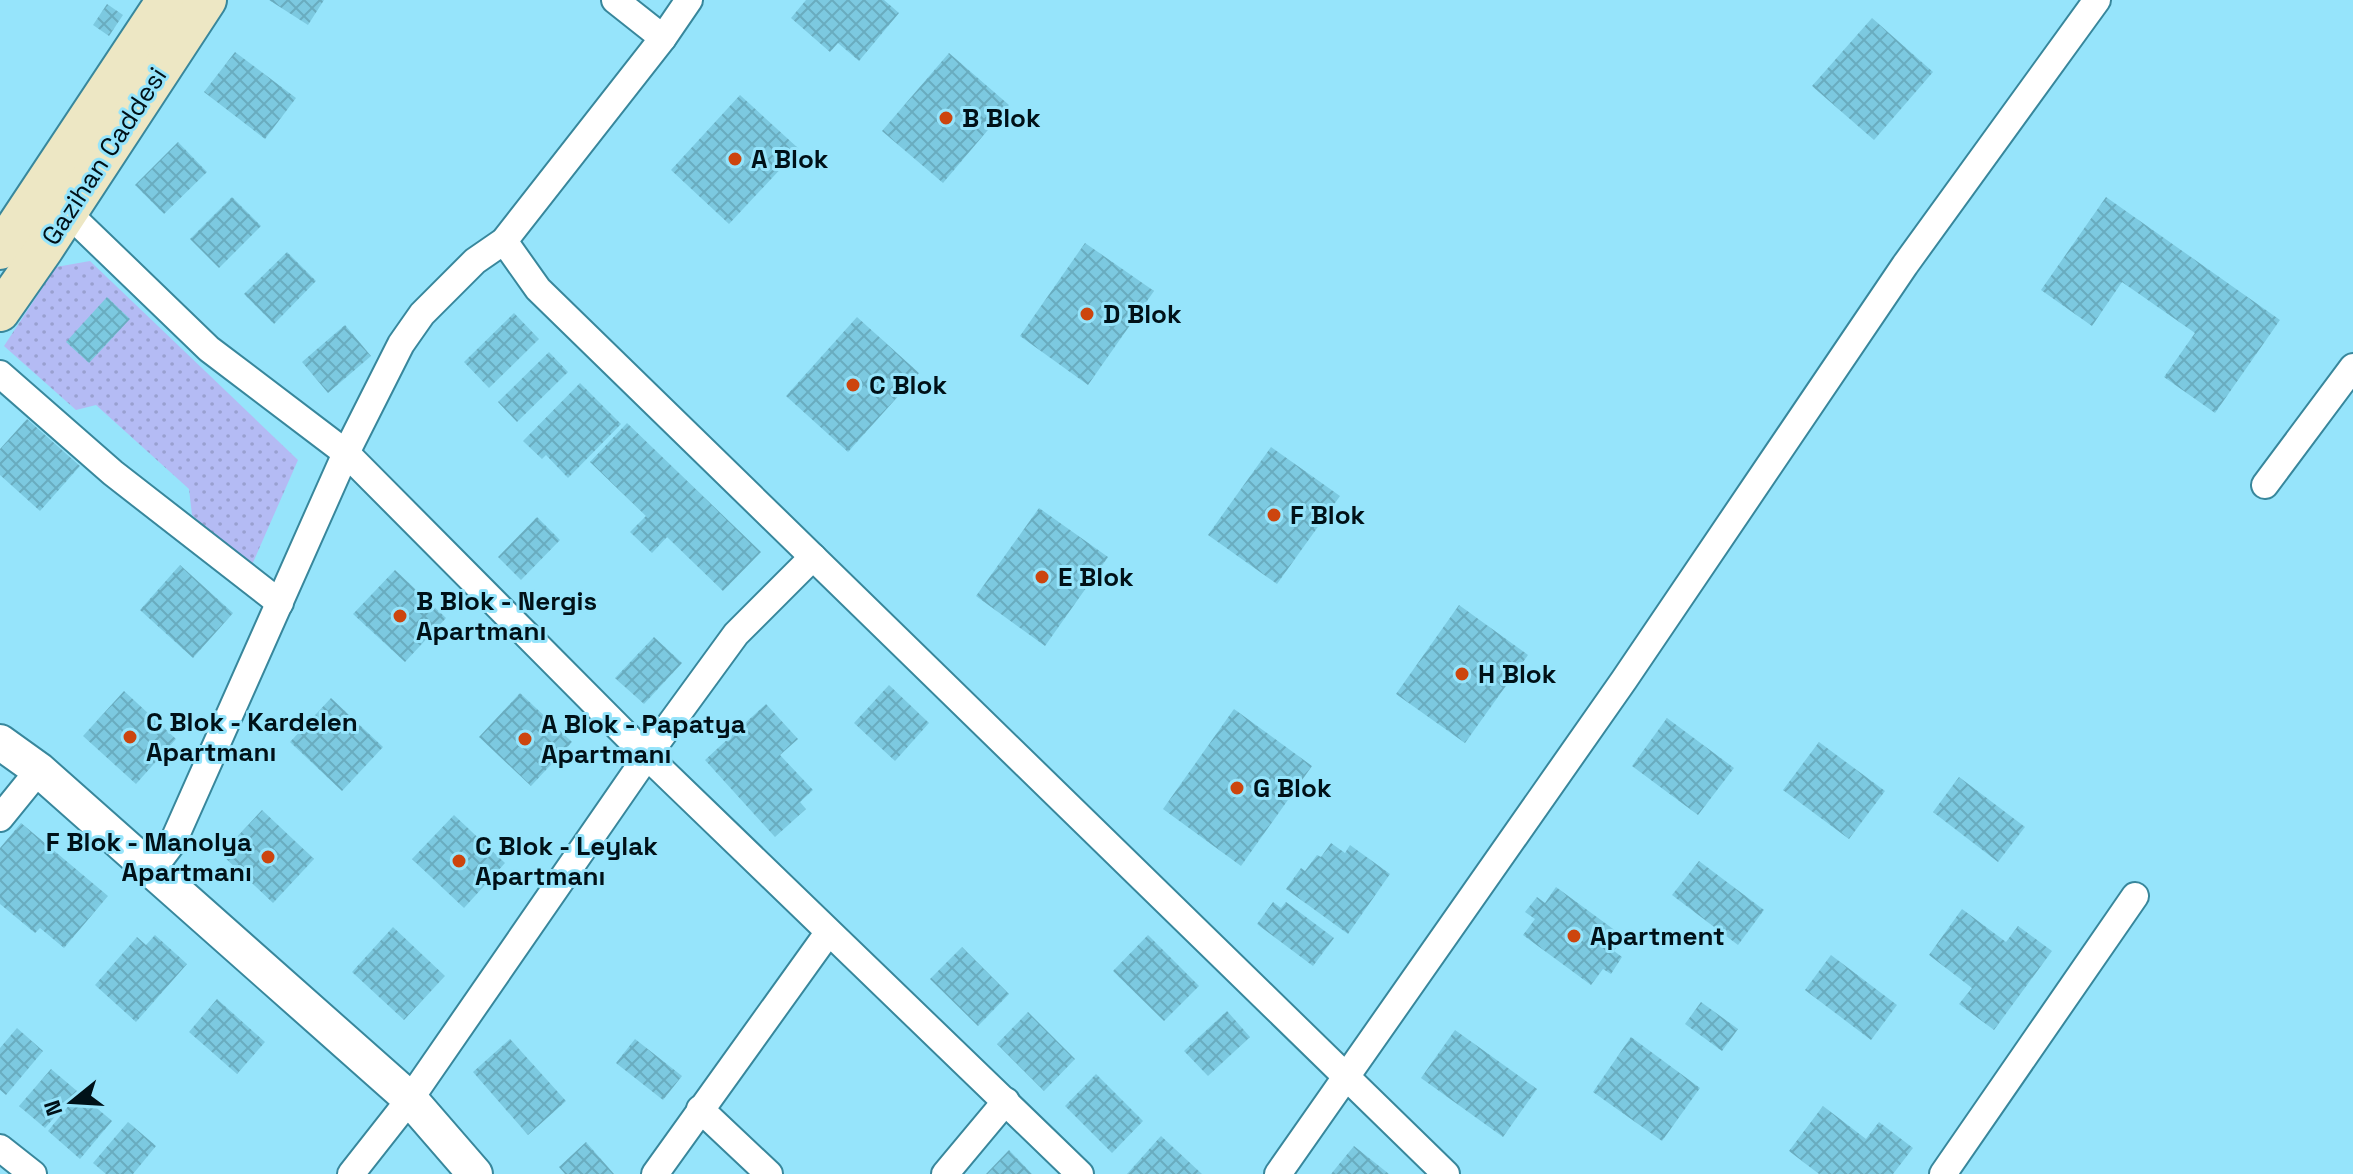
<svg xmlns="http://www.w3.org/2000/svg" width="2353" height="1174" font-family="'Space Grotesk',sans-serif">
  <style>
    .grass { fill: url(#grass-dots) }
    .building { fill: url(#building-cross-hatch) }
    .lines { fill: none; stroke-linecap: round; stroke-linejoin: round }
    .minor-casing { stroke: #38879c; stroke-width: 30 }
    .tertiary-casing { stroke: #38879c; stroke-width: 38 }
    .secondary-casing { stroke: #38879c; stroke-width: 42 }
    .minor { stroke: #fff; stroke-width: 26 }
    .tertiary { stroke: #fff; stroke-width: 34 }
    .secondary { stroke: #ede7c4; stroke-width: 38 }
    .poi-dot { fill: #cc450e; stroke: #96e4fb; stroke-width: 3 }
    .labels { text-anchor: middle; stroke-width: 6; stroke-linejoin: round; paint-order: stroke }
    .poi-label { font-size: 26px; font-weight: bold; fill: #001118; stroke: #96e4fb; text-anchor: start }
    .street-label { font-size: 26px; fill: #001118; stroke: #96e4fb }
  </style>
  <defs>
    <pattern id="grass-dots" width="8" height="8" patternUnits="userSpaceOnUse" patternTransform="scale(2)"><rect width="8" height="8" fill="#b4bbf4"/><path d="M2 2h.1M6 6h.1" fill="none" stroke="#99a0d0" stroke-width="1.8" stroke-linecap="round"/></pattern>
    <pattern id="building-cross-hatch" width="8" height="8" patternUnits="userSpaceOnUse" patternTransform="scale(2)"><rect width="8" height="8" fill="#7cc9e0"/><path d="M0 0l8 8M0 8l8-8" fill="none" stroke="#69acbf"/></pattern>
  </defs>
  <rect width="100%" height="100%" fill="#96e4fb"/>
  <path class="grass" d="M 90,261 L 298,460 L 251,567 L 192,515 L 189,489 L 96,405 L 76,410 L 4,346 L 56,267 Z"/>
  <g class="building">
    <path d="M 269,0 L 324,0 L 308,25 Z"/>
    <path d="M 806,0 L 884,0 L 899,13 L 859,61 L 838,43 L 830,52 L 791,18 Z"/>
    <path d="M 107,4 L 123,15 L 109,36 L 93,25 Z"/>
    <path d="M 1872,18 L 1933,72 L 1874,140 L 1812,86 Z"/>
    <path d="M 235,52 L 296,98 L 265,139 L 204,92 Z"/>
    <path d="M 949,53 L 1009,105 L 943,183 L 882,131 Z"/>
    <path d="M 740,95 L 799,149 L 729,224 L 671,170 Z"/>
    <path d="M 178,142 L 207,172 L 164,214 L 135,185 Z"/>
    <path d="M 232,197 L 261,226 L 219,268 L 190,239 Z"/>
    <path d="M 2106,197 L 2280,320 L 2215,413 L 2164,377 L 2195,333 L 2122,282 L 2092,326 L 2041,290 Z"/>
    <path d="M 1085,243 L 1154,291 L 1088,385 L 1020,336 Z"/>
    <path d="M 287,252 L 316,281 L 274,324 L 244,294 Z"/>
    <path d="M 107,297 L 130,319 L 89,363 L 66,342 Z"/>
    <path d="M 514,313 L 539,339 L 489,388 L 464,362 Z"/>
    <path d="M 857,317 L 919,373 L 848,452 L 786,396 Z"/>
    <path d="M 345,325 L 371,356 L 328,393 L 302,362 Z"/>
    <path d="M 549,352 L 568,372 L 517,422 L 498,402 Z"/>
    <path d="M 580,383 L 621,424 L 568,478 L 546,455 L 542,459 L 523,441 Z"/>
    <path d="M 27,419 L 80,466 L 40,511 L 0,475 L 0,449 Z"/>
    <path d="M 627,423 L 761,552 L 723,591 L 667,537 L 652,553 L 630,532 L 646,516 L 590,462 Z"/>
    <path d="M 1271,447 L 1340,496 L 1277,584 L 1208,535 Z"/>
    <path d="M 1039,508 L 1108,557 L 1045,646 L 976,596 Z"/>
    <path d="M 537,517 L 560,540 L 521,580 L 498,557 Z"/>
    <path d="M 180,565 L 233,613 L 193,658 L 140,610 Z"/>
    <path d="M 395,570 L 446,618 L 405,662 L 353,614 Z"/>
    <path d="M 1459,605 L 1528,655 L 1465,743 L 1396,694 Z"/>
    <path d="M 654,637 L 682,663 L 644,704 L 615,678 Z"/>
    <path d="M 889,685 L 929,723 L 895,761 L 854,723 Z"/>
    <path d="M 124,691 L 176,739 L 136,784 L 83,736 Z"/>
    <path d="M 520,693 L 572,742 L 531,786 L 479,737 Z"/>
    <path d="M 331,698 L 383,747 L 342,791 L 290,742 Z"/>
    <path d="M 766,704 L 798,739 L 780,755 L 813,790 L 800,802 L 806,809 L 775,837 L 705,760 Z"/>
    <path d="M 1234,709 L 1312,766 L 1241,866 L 1163,809 Z"/>
    <path d="M 1667,718 L 1734,768 L 1698,815 L 1632,766 Z"/>
    <path d="M 1819,742 L 1885,791 L 1849,839 L 1783,790 Z"/>
    <path d="M 1959,777 L 2025,827 L 1998,862 L 1933,812 Z"/>
    <path d="M 262,810 L 314,859 L 273,903 L 221,854 Z"/>
    <path d="M 454,815 L 505,863 L 464,908 L 412,859 Z"/>
    <path d="M 21,823 L 108,896 L 64,948 L 40,928 L 35,933 L 0,904 L 0,848 Z"/>
    <path d="M 1331,843 L 1345,853 L 1350,845 L 1390,874 L 1348,934 L 1286,889 L 1301,868 L 1305,871 L 1317,855 L 1321,857 Z"/>
    <path d="M 1699,861 L 1764,910 L 1738,945 L 1672,895 Z"/>
    <path d="M 1556,887 L 1624,937 L 1614,951 L 1622,957 L 1611,974 L 1603,969 L 1591,985 L 1523,935 L 1535,919 L 1525,912 L 1537,897 L 1545,903 Z"/>
    <path d="M 1273,902 L 1281,908 L 1286,902 L 1334,938 L 1313,966 L 1257,924 Z"/>
    <path d="M 1962,909 L 2006,942 L 2018,926 L 2052,951 L 1994,1030 L 1959,1004 L 1972,988 L 1929,955 Z"/>
    <path d="M 393,927 L 445,976 L 404,1020 L 352,972 Z"/>
    <path d="M 155,935 L 187,964 L 136,1022 L 95,985 L 137,937 L 146,945 Z"/>
    <path d="M 1148,935 L 1199,986 L 1164,1021 L 1113,971 Z"/>
    <path d="M 962,947 L 1009,994 L 978,1026 L 930,979 Z"/>
    <path d="M 1831,955 L 1897,1005 L 1871,1040 L 1805,990 Z"/>
    <path d="M 217,999 L 265,1042 L 237,1074 L 189,1032 Z"/>
    <path d="M 1701,1002 L 1738,1029 L 1722,1051 L 1685,1024 Z"/>
    <path d="M 1227,1011 L 1250,1037 L 1208,1076 L 1184,1051 Z"/>
    <path d="M 1028,1012 L 1075,1059 L 1044,1091 L 997,1044 Z"/>
    <path d="M 17,1028 L 43,1051 L 6,1095 L 0,1090 L 0,1048 Z"/>
    <path d="M 1455,1030 L 1537,1089 L 1503,1137 L 1421,1078 Z"/>
    <path d="M 1631,1037 L 1700,1088 L 1662,1141 L 1593,1092 Z"/>
    <path d="M 510,1039 L 566,1101 L 528,1135 L 473,1072 Z"/>
    <path d="M 635,1039 L 682,1076 L 663,1100 L 616,1063 Z"/>
    <path d="M 51,1069 L 77,1091 L 45,1128 L 19,1106 Z"/>
    <path d="M 1096,1074 L 1143,1121 L 1112,1153 L 1065,1106 Z"/>
    <path d="M 79,1093 L 112,1121 L 80,1159 L 48,1131 Z"/>
    <path d="M 1823,1106 L 1866,1139 L 1879,1122 L 1913,1148 L 1893,1174 L 1819,1174 L 1789,1151 Z"/>
    <path d="M 128,1122 L 156,1146 L 133,1174 L 106,1174 L 93,1163 Z"/>
    <path d="M 1161,1136 L 1202,1174 L 1127,1174 Z"/>
    <path d="M 586,1142 L 614,1174 L 565,1174 L 559,1167 Z"/>
    <path d="M 1354,1146 L 1389,1174 L 1331,1174 Z"/>
    <path d="M 1009,1150 L 1032,1174 L 986,1174 Z"/>
  </g>
  <g class="lines">
    <g class="minor-casing">
      <g id="minor">
        <path d="M 615,0 L 663,38"/>
        <path d="M 67,212 L 209,349 L 346,453 L 647,756 L 1080,1174"/>
        <path d="M 504,241 L 538,289 L 1446,1174"/>
        <path d="M 0,374 L 113,473 L 280,603"/>
        <path d="M 2265,485 L 2353,367"/>
        <path d="M 0,818 L 39,770"/>
        <path d="M 152,870 L 173,842 L 346,453 L 401,344 L 422,314 L 475,261 L 504,241 L 663,38 L 689,0"/>
        <path d="M 700,1109 L 769,1174"/>
        <path d="M 0,1148 L 33,1174"/>
        <path d="M 351,1174 L 410,1099 L 647,756 L 736,634 L 813,557"/>
        <path d="M 655,1174 L 828,933"/>
        <path d="M 945,1174 L 1006,1101"/>
        <path d="M 1278,1174 L 1624,680 L 1905,265 L 2097,0"/>
        <path d="M 1943,1174 L 2135,896"/>
      </g>
    </g>
    <g class="tertiary-casing">
      <path id="tertiary" d="M 0,742 L 39,770 L 410,1099 L 475,1174"/>
    </g>
    <g class="secondary-casing">
      <g id="secondary">
        <path d="M 0,250 L 166,0"/>
        <path d="M 0,312 L 44,249 L 207,0"/>
      </g>
    </g>
    <use href="#minor" class="minor"/>
    <use href="#tertiary" class="tertiary"/>
    <use href="#secondary" class="secondary"/>
  </g>
  <g class="poi-dot">
    <circle cx="946" cy="118" r="8"/>
    <circle cx="735" cy="159" r="8"/>
    <circle cx="1087" cy="314" r="8"/>
    <circle cx="853" cy="385" r="8"/>
    <circle cx="1274" cy="515" r="8"/>
    <circle cx="1042" cy="577" r="8"/>
    <circle cx="400" cy="616" r="8"/>
    <circle cx="1462" cy="674" r="8"/>
    <circle cx="130" cy="737" r="8"/>
    <circle cx="525" cy="739" r="8"/>
    <circle cx="1237" cy="788" r="8"/>
    <circle cx="268" cy="857" r="8"/>
    <circle cx="459" cy="861" r="8"/>
    <circle cx="1574" cy="936" r="8"/>
  </g>
  <g class="labels">
    <g class="poi-label">
      <text x="962" y="127">B Blok</text>
      <text x="751" y="168">A Blok</text>
      <text x="1103" y="323">D Blok</text>
      <text x="869" y="394">C Blok</text>
      <text x="1290" y="524">F Blok</text>
      <text x="1058" y="586">E Blok</text>
      <text x="416" y="610">B Blok - Nergis<tspan x="416" dy="30">Apartmanı</tspan></text>
      <text x="1478" y="683">H Blok</text>
      <text x="146" y="731">C Blok - Kardelen<tspan x="146" dy="30">Apartmanı</tspan></text>
      <text x="541" y="733">A Blok - Papatya<tspan x="541" dy="30">Apartmanı</tspan></text>
      <text x="1253" y="797">G Blok</text>
      <text x="252" y="851" text-anchor="end">F Blok - Manolya<tspan x="252" dy="30">Apartmanı</tspan></text>
      <text x="475" y="855">C Blok - Leylak<tspan x="475" dy="30">Apartmanı</tspan></text>
      <text x="1590" y="945">Apartment</text>
    </g>
    <g class="street-label">
      <text transform="translate(104 156) rotate(-57)" y="9">Gazihan Caddesi</text>
    </g>
  </g>
  <g transform="translate(72 1102) rotate(252)" stroke="#96e4fb" stroke-width="6" paint-order="stroke">
  <path d="M0-6L14 30L0 20L-14 30Z" fill="#001118"/>
  <text y="-12" font-size="22" font-weight="bold" text-anchor="middle" fill="#001118">N</text>
  </g>
</svg>
